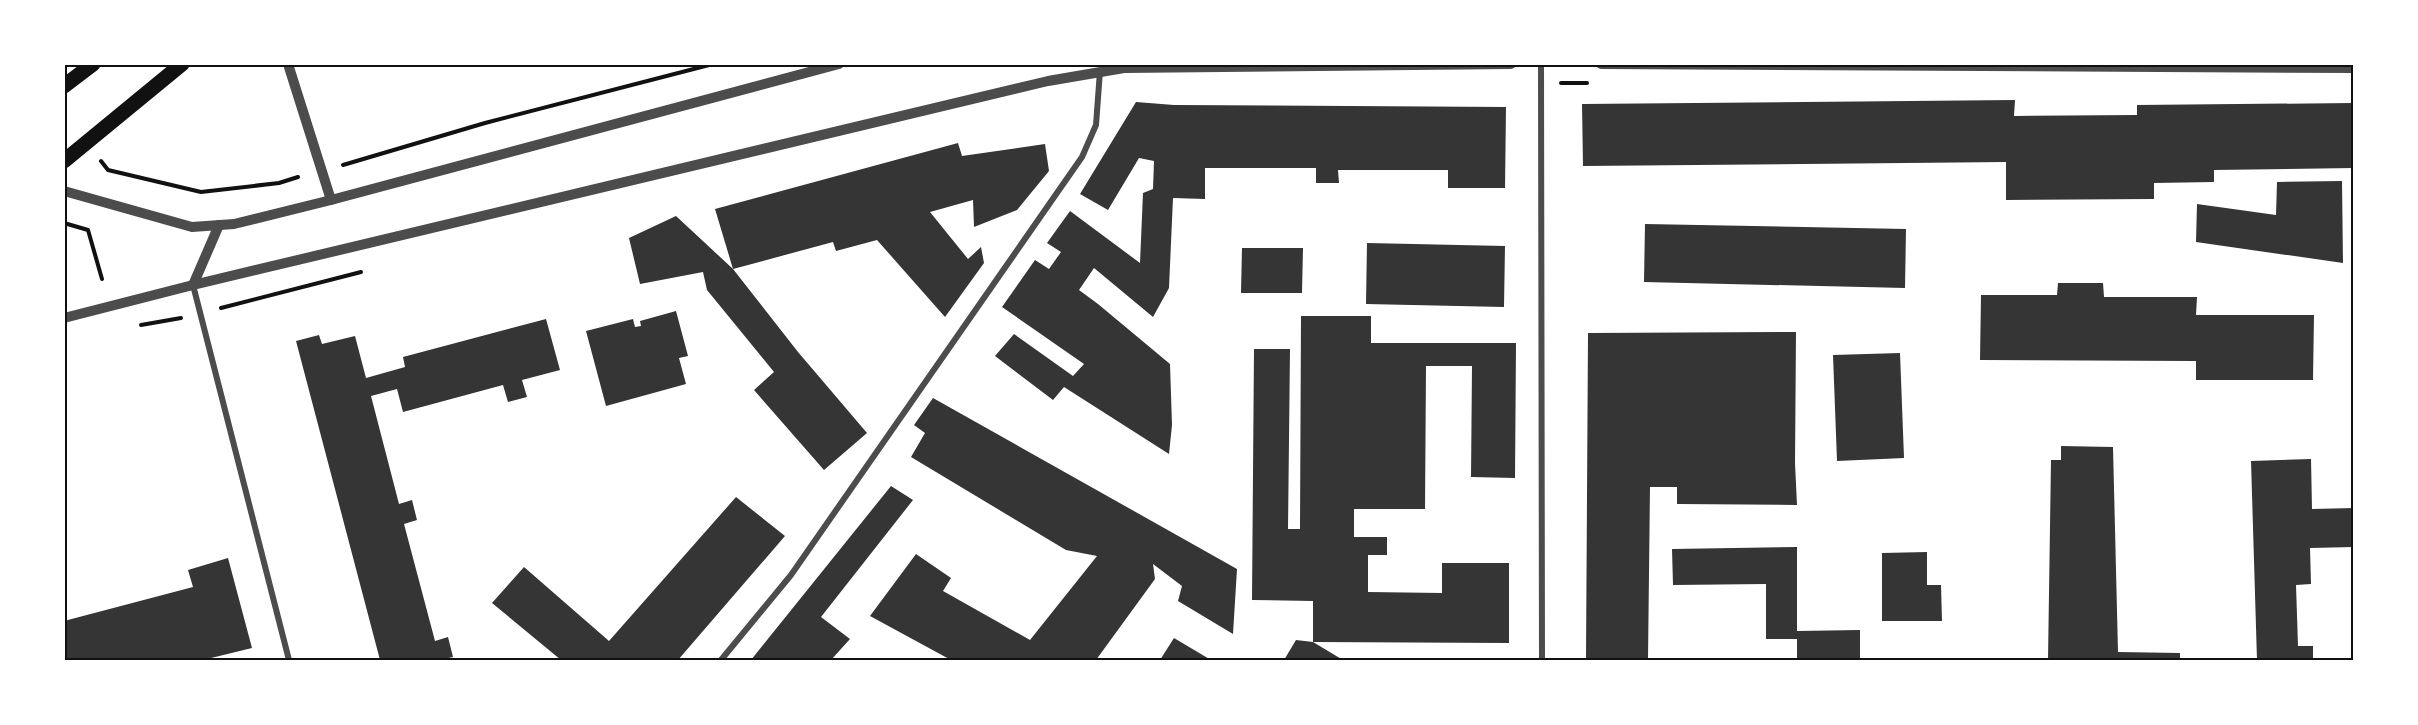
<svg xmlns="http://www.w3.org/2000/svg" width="2418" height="725" font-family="'IBM Plex Sans',sans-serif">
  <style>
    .building { fill: #353535 }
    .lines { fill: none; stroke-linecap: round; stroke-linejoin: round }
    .path { stroke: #111; stroke-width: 4 }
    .minor { stroke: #4c4c4c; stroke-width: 6 }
    .tertiary { stroke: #4c4c4c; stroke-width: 10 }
    .primary { stroke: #111; stroke-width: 15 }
    .neatline { fill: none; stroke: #111; stroke-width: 2 }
  </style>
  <rect width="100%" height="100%" fill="#fff"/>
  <g class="building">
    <path d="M 2015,100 L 2014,116 L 2137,115 L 2137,105 L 2354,103 L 2354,168 L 2214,170 L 2214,182 L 2154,183 L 2154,199 L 2006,200 L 2006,162 L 1583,166 L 1582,104 Z"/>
    <path d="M 1136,102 L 1174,105 L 1506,107 L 1505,188 L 1448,188 L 1448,170 L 1338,170 L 1339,183 L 1316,183 L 1316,168 L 1205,168 L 1205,199 L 1173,198 L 1169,288 L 1153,317 L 1094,268 L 1079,290 L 1098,304 L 1170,364 L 1172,425 L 1169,454 L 1064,387 L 1053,400 L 995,356 L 1014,334 L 1073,376 L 1084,364 L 1002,307 L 1035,260 L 1049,269 L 1061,252 L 1047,243 L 1070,211 L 1140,263 L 1143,193 L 1153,189 L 1154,161 L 1139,158 L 1108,210 L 1080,194 Z"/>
    <path d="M 958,143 L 962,156 L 1045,144 L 1049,171 L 1017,210 L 974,227 L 973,200 L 930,212 L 968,259 L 981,247 L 984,263 L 945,317 L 877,240 L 836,251 L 833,242 L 733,269 L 798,352 L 867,433 L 824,470 L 754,390 L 774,372 L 707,290 L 703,272 L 640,284 L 629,238 L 676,216 L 733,269 L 715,209 Z"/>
    <path d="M 2342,181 L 2343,263 L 2196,242 L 2197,204 L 2276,215 L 2277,182 Z"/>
    <path d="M 1645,224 L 1906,229 L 1905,288 L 1644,282 Z"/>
    <path d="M 1367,243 L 1505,246 L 1504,307 L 1366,304 Z"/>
    <path d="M 1242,248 L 1303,248 L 1302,293 L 1241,293 Z"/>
    <path d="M 2058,283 L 2103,283 L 2104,297 L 2197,297 L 2196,315 L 2314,315 L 2313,380 L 2196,380 L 2196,361 L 1980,360 L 1981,295 L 2057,295 Z"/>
    <path d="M 676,311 L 688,356 L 679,358 L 686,384 L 606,406 L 586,331 L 633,319 L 635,327 L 641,326 L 640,321 Z"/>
    <path d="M 1301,316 L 1371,316 L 1371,343 L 1516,343 L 1515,478 L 1471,477 L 1472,366 L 1426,366 L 1425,509 L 1354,509 L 1354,537 L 1387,537 L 1387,555 L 1368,555 L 1368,592 L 1442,593 L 1442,563 L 1509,563 L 1509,643 L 1313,642 L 1343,660 L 1284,660 L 1296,640 L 1313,642 L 1313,601 L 1252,600 L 1254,349 L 1290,349 L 1288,529 L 1300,529 Z"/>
    <path d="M 546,319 L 560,370 L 522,380 L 527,397 L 508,402 L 503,385 L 403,412 L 397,389 L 371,396 L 399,504 L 412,500 L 417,520 L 404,524 L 435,641 L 448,637 L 453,657 L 440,660 L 380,660 L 296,341 L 319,335 L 322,344 L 355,336 L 366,378 L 405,367 L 403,357 Z"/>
    <path d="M 1796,332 L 1795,463 L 1797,505 L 1677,504 L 1677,487 L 1650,487 L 1648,660 L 1586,660 L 1588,333 Z"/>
    <path d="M 1900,353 L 1904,458 L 1837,461 L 1833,355 Z"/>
    <path d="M 933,398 L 1237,569 L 1233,634 L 1178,601 L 1182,586 L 1153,564 L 1155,579 L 1096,660 L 951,660 L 870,616 L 916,554 L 951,578 L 943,591 L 1030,640 L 1097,556 L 1066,550 L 911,457 L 925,433 L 914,425 Z"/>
    <path d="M 2061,446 L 2113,447 L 2118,652 L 2180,653 L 2180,660 L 2048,660 L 2051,460 L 2061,460 Z"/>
    <path d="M 2311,459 L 2312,509 L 2354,508 L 2354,547 L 2310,548 L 2311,584 L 2296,585 L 2298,646 L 2313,646 L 2313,660 L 2257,660 L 2251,461 Z"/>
    <path d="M 891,486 L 913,500 L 821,617 L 850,639 L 831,660 L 751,660 Z"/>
    <path d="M 736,497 L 785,536 L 678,660 L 561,660 L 492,603 L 524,567 L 609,641 Z"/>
    <path d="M 1797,547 L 1797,631 L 1860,630 L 1860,660 L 1797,660 L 1797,639 L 1766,639 L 1766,584 L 1673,585 L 1672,549 Z"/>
    <path d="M 1927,552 L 1927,585 L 1941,585 L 1942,621 L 1882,621 L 1882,553 Z"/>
    <path d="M 228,558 L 252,648 L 203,660 L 64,660 L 64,621 L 193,587 L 188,570 Z"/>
    <path d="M 1174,638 L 1211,660 L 1160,660 Z"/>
  </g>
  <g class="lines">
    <g class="path">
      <path d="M 1561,83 L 1587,83"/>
      <path d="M 101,161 L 108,170 L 201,192 L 279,183 L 298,177"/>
      <path d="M 343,165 L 485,123 L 713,64"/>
      <path d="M 64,223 L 88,230 L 102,279"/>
      <path d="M 221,308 L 361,272"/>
      <path d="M 141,325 L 181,318"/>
    </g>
    <g class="minor">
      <path d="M 1541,64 L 1542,660"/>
      <path d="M 193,285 L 289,660"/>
      <path d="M 721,660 L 791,575 L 1082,157 L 1096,125 L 1100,71"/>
    </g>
    <g class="tertiary">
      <path d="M 288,64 L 331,200"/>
      <path d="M 1601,64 L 2354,68"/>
      <path d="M 64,191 L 192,227 L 234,224 L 331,200 L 839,64"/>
      <path d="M 193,285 L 219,225"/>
      <path d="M 64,318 L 193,285 L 1048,81 L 1124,68 L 1511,64"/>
    </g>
    <g class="primary">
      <path d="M 64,86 L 93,64"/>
      <path d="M 64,161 L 182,64"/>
    </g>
  </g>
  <rect width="2418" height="725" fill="none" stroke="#ffffff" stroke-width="132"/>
  <rect x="66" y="66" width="2286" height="593" class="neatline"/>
</svg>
